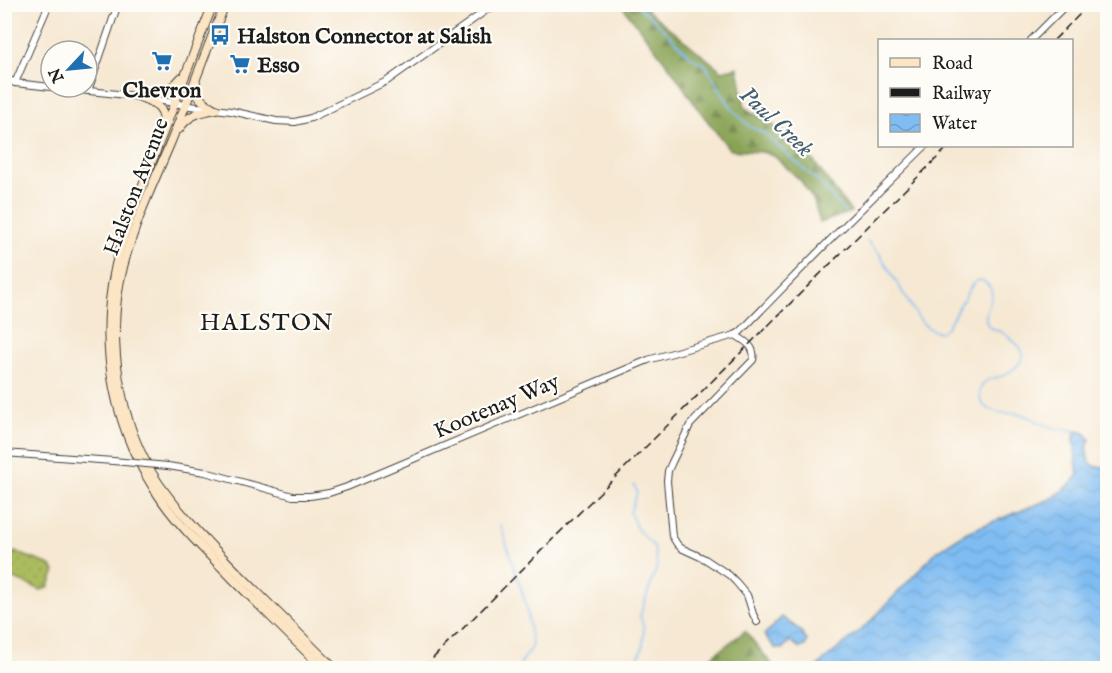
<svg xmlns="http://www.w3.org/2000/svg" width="1112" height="673" font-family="'IM FELL English',serif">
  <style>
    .grass { fill: url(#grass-dots); stroke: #646c3d; stroke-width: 1.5 }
    .forest { fill: url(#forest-firs); stroke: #526038; stroke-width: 1.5 }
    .water { fill: url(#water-waves); stroke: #4d6c87; stroke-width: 1.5 }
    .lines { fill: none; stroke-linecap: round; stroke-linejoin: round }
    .stream { stroke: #7ebcf2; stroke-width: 1.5 }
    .minor-casing { stroke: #3d3b37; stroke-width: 8 }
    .secondary-casing { stroke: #3d3b37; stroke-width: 10 }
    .minor { stroke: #fff; stroke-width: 6 }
    .secondary { stroke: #fce5c4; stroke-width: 8 }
    .rail { stroke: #1c1c1c; stroke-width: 1.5; stroke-dasharray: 9 4.5; stroke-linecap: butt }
    .minor-bridge-casing { stroke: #3d3b37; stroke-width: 8; stroke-linecap: butt }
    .minor-bridge { stroke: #fff; stroke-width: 6 }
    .labels { text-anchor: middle; stroke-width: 4.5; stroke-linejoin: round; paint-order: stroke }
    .poi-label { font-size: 22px; font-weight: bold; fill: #1c1c1c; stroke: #fdfcf7; text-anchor: start }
    .street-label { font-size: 22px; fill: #1c1c1c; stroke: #fdfcf7 }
    .water-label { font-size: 24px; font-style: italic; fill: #435c72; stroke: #fdfcf7 }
    .neighbourhood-label { font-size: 24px; letter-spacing: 1.5px; fill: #1c1c1c; stroke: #fdfcf7 }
  </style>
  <defs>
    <pattern id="grass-dots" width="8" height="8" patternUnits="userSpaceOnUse" patternTransform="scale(1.5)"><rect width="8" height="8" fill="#abbb5e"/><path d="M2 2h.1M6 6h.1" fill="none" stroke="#93a051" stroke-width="1.8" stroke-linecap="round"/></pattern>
    <pattern id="forest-firs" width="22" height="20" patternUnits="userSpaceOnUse" patternTransform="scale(1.5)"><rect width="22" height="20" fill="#88a355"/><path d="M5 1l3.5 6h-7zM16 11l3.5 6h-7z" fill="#6e8446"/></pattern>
    <pattern id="water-waves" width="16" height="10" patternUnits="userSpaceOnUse" patternTransform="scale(1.5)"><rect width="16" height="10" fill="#7ebcf2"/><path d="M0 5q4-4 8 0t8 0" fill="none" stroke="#6ca1cf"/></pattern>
  </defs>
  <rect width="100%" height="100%" fill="#fdfcf7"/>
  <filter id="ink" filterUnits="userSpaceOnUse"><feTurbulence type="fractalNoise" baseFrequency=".0167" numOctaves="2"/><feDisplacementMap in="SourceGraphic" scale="12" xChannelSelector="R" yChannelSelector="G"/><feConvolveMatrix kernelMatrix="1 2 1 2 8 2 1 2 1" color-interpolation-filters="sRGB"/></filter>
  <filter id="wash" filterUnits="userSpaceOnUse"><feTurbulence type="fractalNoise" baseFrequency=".008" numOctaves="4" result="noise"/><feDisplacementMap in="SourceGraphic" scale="24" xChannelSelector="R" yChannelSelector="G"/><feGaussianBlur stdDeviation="1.35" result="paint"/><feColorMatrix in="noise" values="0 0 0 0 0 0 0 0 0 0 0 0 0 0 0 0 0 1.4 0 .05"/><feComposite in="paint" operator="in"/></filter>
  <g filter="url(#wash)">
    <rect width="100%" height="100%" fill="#f6e8d2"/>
    <path class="grass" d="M 15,552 L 50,565 L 55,571 L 48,588 L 41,590 L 7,576 L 5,569 L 9,555 Z"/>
    <g class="forest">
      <path d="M 612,5 L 641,5 L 722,71 L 738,67 L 745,108 L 798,140 L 851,212 L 820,223 L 814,201 L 801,181 L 773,155 L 761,152 L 730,150 L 696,106 L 671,69 L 623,7 Z"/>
      <path d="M 745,631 L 775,668 L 697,668 L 703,663 Z"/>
    </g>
    <g class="water">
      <path d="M 1075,431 C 1083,431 1086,433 1090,439 C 1083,454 1088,471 1107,466 L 1107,668 L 815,668 L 869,623 L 936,552 L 967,532 L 1053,498 L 1072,483 L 1078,475 L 1074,442 Z"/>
      <path d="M 782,617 L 801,631 L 807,641 L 805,646 L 800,648 L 790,641 L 782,649 L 775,648 L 764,635 Z"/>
    </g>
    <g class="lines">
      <g class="stream">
        <path d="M 634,4 L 650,16 L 691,57 L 705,65 L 733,110 L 750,127 L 762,132 L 821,184 L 845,213"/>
        <path d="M 866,240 L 879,253 L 917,316 C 924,325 930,332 941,332 L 947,327 L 972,285 L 976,281 L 981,280 C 1004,292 983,306 986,320 C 987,329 996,329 1003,333 C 1009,337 1024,348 1023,356 C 1021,366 1007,374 999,377 C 995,378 989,378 986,381 C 977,388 978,402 987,408 C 999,416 1011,411 1023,415 C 1032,418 1039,423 1048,426 C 1056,429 1066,429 1075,431 L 1075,433"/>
        <path d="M 500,524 L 526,604 L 532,646 L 518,668"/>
        <path d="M 634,668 L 643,646 L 644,628 L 640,616 L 657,566 L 654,547 L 637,529 L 630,513 L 637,492 L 634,485"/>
      </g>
    </g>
  </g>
  <g filter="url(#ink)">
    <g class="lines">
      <g class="minor-casing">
        <g id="minor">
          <path d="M 1031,40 L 1067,4"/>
          <path d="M 4,77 L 15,83 L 51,87"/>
          <path d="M 15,83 L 49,4"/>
          <path d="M 52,87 L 136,96 L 190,106 L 231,111 L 276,121 L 295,122 L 311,118 L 387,81 L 495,4"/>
          <path d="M 88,91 L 118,4"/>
          <path d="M 735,335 C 745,341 756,347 753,360 L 690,425 L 672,462 L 668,471 L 667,481 L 672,536 L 677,544 L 681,548 L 705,559 L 729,575 L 736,582 L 747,595 L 753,614 L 757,622"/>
          <path d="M 4,453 L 113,461"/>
          <path d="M 168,466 L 205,472 L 293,496 L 310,496 L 329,493 L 347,487 L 648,360 L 735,335 L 740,332 L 817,253 L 925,146"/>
        </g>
      </g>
      <g class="secondary-casing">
        <g id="secondary">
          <path d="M 213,4 C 192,57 172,109 152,161 C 139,196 123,232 115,269 C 98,350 114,433 163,502 C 183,530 209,554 233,579 C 263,609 293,639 323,668"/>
          <path d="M 225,4 C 206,51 189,98 170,144 C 153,184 134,224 123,267 C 105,336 118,425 159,484 C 184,519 214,549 244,579 C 274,609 304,639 334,668"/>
          <path d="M 196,83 C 193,97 205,103 215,109"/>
          <path d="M 136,96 C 157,94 167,95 181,78"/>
          <path d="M 140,97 C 156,104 164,105 164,125"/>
          <path d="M 179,129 C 188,115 199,112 216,109"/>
        </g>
      </g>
      <use href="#minor" class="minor"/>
      <use href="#secondary" class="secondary"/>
      <g class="rail">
        <path d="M 1054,40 L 1090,4"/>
        <path d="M 423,668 L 949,146"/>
      </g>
      <g class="minor-bridge-casing">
        <path id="minor-bridge" d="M 113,461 L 168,466"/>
      </g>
      <use href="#minor-bridge" class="minor-bridge"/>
    </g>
  </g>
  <defs>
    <g id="bus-bare" transform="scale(1.62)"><path d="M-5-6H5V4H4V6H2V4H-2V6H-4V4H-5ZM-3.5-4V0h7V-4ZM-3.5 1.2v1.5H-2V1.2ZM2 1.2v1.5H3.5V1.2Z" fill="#1f6fb2" stroke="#fdfcf7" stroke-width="2.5" paint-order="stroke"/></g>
    <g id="supermarket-bare" transform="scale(1.62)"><path d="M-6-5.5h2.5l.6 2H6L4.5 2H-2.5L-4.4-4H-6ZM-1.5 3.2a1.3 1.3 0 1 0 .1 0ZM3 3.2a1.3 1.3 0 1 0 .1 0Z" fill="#1f6fb2" stroke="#fdfcf7" stroke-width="2.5" paint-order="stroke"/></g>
  </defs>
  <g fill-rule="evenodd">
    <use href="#bus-bare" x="220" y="35"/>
    <use href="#supermarket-bare" x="162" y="61"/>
    <use href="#supermarket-bare" x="240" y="64"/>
  </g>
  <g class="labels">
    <g class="poi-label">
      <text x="237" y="43">Halston Connector at Salish</text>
      <text x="257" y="72">Esso</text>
      <text x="162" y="97" text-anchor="middle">Chevron</text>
    </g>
    <g class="street-label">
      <text transform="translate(135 186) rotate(-69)" y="8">Halston Avenue</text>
      <text transform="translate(496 405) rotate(-23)" y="8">Kootenay Way</text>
    </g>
    <g class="water-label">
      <text transform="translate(777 121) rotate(43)" y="8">Paul Creek</text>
    </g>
    <g class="neighbourhood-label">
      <text x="267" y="330">HALSTON</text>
    </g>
  </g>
  <rect width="1112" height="673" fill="none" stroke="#fdfcf7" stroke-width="24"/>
  <rect x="878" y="39" width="195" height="108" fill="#fdfcf7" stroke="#a3a29f" stroke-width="1.5"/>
  <rect x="890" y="58" width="30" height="9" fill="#fce5c4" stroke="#a3a29f" stroke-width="1.5"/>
  <text x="932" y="69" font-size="18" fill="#1c1c1c">Road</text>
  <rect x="890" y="88" width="30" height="9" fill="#1c1c1c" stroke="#a3a29f" stroke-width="1.5"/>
  <text x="932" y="99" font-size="18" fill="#1c1c1c">Railway</text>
  <rect x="890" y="114" width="30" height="18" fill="url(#water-waves)" stroke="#a3a29f" stroke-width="1.5"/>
  <text x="932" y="129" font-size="18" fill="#1c1c1c">Water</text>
  <g transform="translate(69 69) rotate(244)"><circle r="28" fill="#fdfcf7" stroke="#a3a29f" stroke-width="1.5"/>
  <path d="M0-4.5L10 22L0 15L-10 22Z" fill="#1f6fb2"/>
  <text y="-9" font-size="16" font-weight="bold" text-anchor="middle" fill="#1c1c1c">N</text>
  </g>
</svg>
